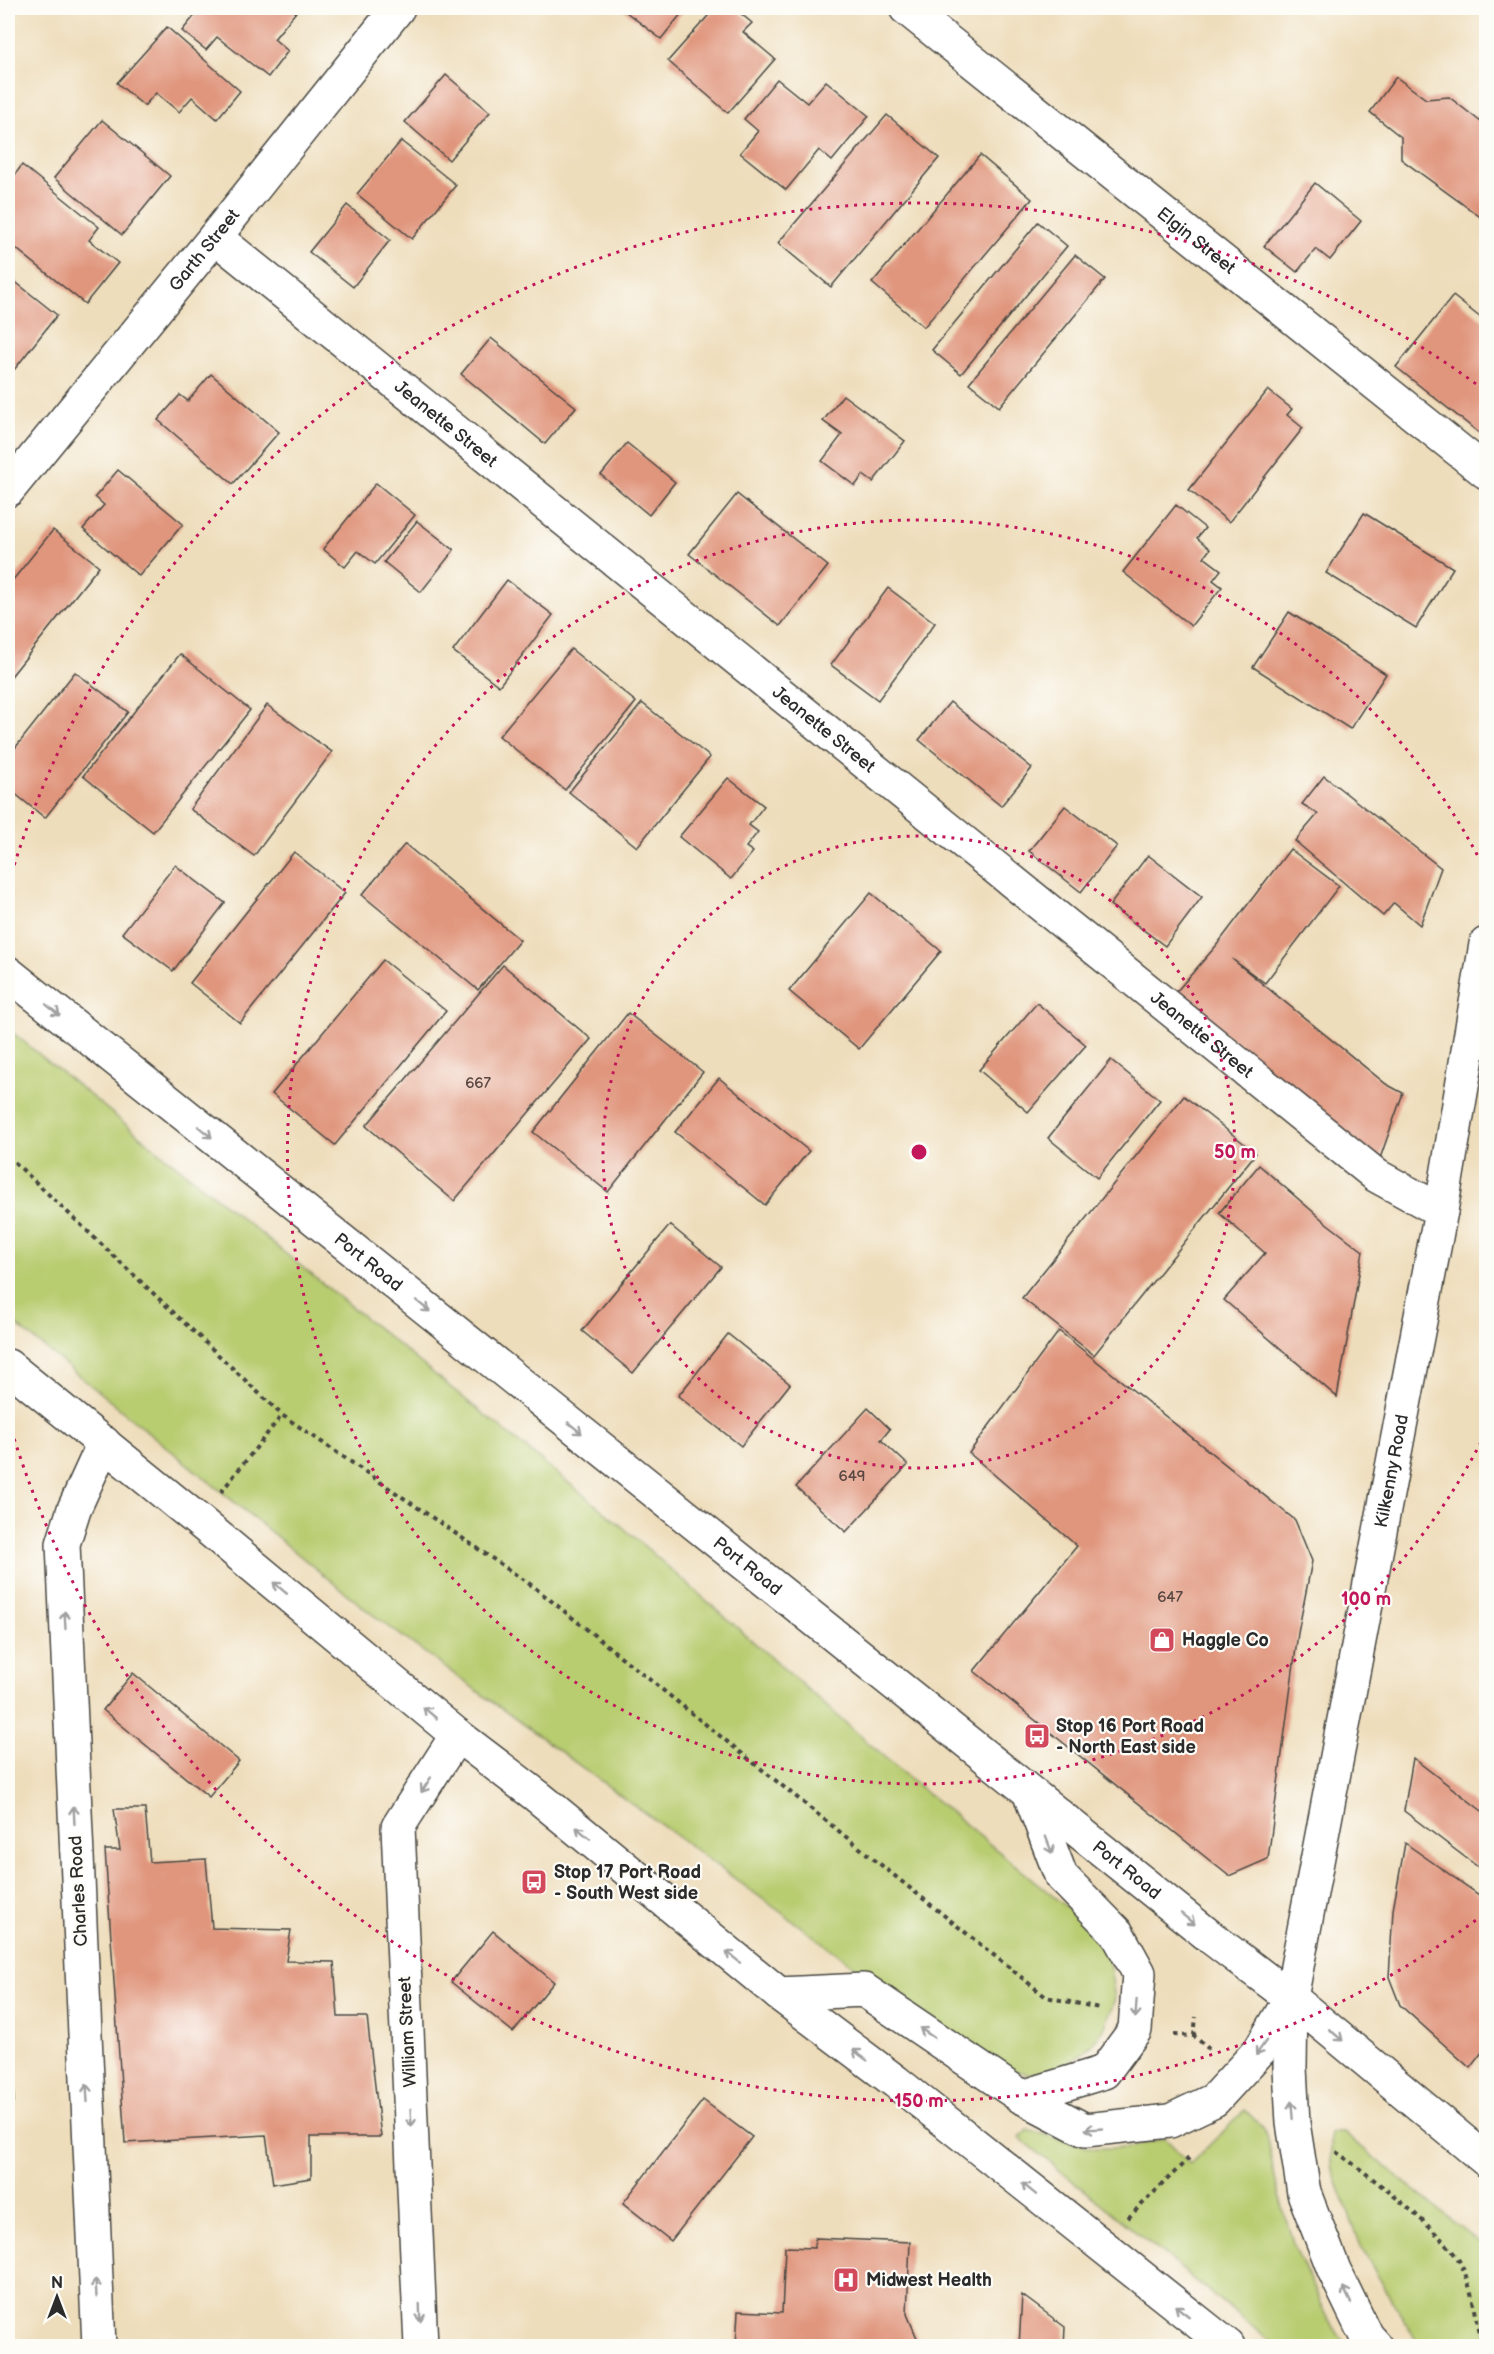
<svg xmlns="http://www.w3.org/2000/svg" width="1494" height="2354" font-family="'Balsamiq Sans',sans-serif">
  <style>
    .green { fill: #b8cc70; stroke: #727c4e; stroke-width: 1.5 }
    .building { fill: #e0957d }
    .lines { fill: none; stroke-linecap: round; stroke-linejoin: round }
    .minor-casing { stroke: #484641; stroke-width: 36 }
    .secondary-casing { stroke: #484641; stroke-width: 36 }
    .trunk-casing { stroke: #484641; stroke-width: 36 }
    .path { stroke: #484641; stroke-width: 4; stroke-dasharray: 4.5 4.5; stroke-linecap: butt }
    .minor { stroke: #fff; stroke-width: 33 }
    .secondary { stroke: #fff; stroke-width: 33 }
    .trunk { stroke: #fff; stroke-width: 33 }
    .oneway { stroke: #a0a0a0 }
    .ring { fill: none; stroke: #c2185b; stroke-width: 3; stroke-dasharray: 3 6 }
    .labels { text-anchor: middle; stroke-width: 4.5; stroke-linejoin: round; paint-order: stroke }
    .number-label { font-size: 15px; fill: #584640 }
    .street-label { font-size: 18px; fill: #2b2b2b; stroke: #fdfcf7 }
    .poi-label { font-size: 18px; font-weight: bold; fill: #2b2b2b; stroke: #fdfcf7; text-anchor: start }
    .centre { fill: #c2185b; stroke: #fdfcf7; stroke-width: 3 }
    .ring-label { font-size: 18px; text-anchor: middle; font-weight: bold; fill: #c2185b; stroke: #fdfcf7; stroke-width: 4.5; stroke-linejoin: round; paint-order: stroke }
  </style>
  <rect width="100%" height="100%" fill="#fdfcf7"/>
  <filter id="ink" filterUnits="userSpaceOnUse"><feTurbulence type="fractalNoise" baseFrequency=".0167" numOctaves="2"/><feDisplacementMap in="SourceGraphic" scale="12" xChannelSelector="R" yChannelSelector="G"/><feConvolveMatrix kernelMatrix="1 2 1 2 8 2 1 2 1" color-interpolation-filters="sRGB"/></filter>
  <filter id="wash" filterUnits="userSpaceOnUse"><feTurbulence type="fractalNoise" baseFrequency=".008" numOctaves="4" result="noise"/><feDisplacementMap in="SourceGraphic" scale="24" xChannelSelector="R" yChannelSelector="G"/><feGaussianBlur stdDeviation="1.35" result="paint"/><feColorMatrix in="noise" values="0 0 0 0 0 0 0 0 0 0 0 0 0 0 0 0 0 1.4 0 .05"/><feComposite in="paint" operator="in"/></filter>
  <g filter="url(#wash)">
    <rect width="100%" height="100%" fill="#edb"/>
    <g class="green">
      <path d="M 8,1029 L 617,1522 L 899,1770 L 1092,1928 L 1107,1949 L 1115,1999 L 1105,2027 L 1093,2043 L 1077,2058 L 1057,2069 L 1030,2074 L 1006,2069 L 981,2061 L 860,1970 L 369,1612 L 8,1318 Z"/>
      <path d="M 1245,2110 L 1265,2130 L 1277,2188 L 1293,2243 L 1328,2318 L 1346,2346 L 1276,2346 L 1020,2138 L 1027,2130 L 1094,2148 L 1126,2148 L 1165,2138 L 1190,2164 Z"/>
      <path d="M 1331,2133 L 1344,2133 L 1486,2248 L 1486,2346 L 1419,2346 L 1362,2249 L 1331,2166 Z"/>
    </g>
    <g id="blocks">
      <g class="building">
        <path d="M 201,8 L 290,8 L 296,12 L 274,39 L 288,51 L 268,77 L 217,37 L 206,50 L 182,31 Z"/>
        <path d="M 621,8 L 686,8 L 661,39 Z"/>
        <path d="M 715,8 L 734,8 L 752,23 L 743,32 L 775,59 L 728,113 L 668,61 Z"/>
        <path d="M 167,27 L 240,91 L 217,119 L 192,97 L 179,112 L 156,93 L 144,106 L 117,83 Z"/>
        <path d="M 446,75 L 490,112 L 449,160 L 405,122 Z"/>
        <path d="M 1396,77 L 1426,99 L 1449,97 L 1486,126 L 1486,221 L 1401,159 L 1401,137 L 1370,112 Z"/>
        <path d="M 777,79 L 807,103 L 826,81 L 869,116 L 832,161 L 819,150 L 786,190 L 740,153 L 758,131 L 744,119 Z"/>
        <path d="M 887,115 L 939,158 L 831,287 L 778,243 Z"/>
        <path d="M 102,120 L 170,176 L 122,235 L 54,178 Z"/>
        <path d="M 401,141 L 456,185 L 412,239 L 357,194 Z"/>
        <path d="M 980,155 L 1032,199 L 924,327 L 872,283 Z"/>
        <path d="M 22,165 L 99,227 L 89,240 L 118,263 L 85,304 L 8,242 L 8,184 Z"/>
        <path d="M 1315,183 L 1361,221 L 1330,260 L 1316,249 L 1297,272 L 1264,246 Z"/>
        <path d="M 347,205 L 390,240 L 353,287 L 309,252 Z"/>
        <path d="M 1038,222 L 1067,246 L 961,374 L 932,350 Z"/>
        <path d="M 1075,255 L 1105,279 L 999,407 L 969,383 Z"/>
        <path d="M 8,276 L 57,315 L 14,370 L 8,365 Z"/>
        <path d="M 1453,296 L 1486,322 L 1486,434 L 1483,436 L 1396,367 Z"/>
        <path d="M 491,338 L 576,407 L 545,444 L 461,374 Z"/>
        <path d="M 211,374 L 279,432 L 233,484 L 158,420 L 180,395 L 188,401 Z"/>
        <path d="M 1268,390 L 1292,409 L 1287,415 L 1303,428 L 1229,522 L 1189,490 Z"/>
        <path d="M 843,395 L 905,441 L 873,482 L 863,475 L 855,486 L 822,461 L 842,435 L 823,421 Z"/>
        <path d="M 627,443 L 675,482 L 649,515 L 601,475 Z"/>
        <path d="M 118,470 L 183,524 L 139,576 L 83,529 L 104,505 L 95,497 Z"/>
        <path d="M 376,483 L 415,515 L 375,564 L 358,551 L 345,567 L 323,549 Z"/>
        <path d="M 737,494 L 828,566 L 780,626 L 689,554 Z"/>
        <path d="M 1176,505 L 1205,528 L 1197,538 L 1210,549 L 1204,557 L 1221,570 L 1213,580 L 1222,587 L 1191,626 L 1123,572 Z"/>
        <path d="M 1364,513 L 1453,568 L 1416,628 L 1326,573 Z"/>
        <path d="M 417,521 L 454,550 L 421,592 L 384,562 Z"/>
        <path d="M 53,530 L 99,566 L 8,680 L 8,586 Z"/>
        <path d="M 507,580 L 553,615 L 499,686 L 453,651 Z"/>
        <path d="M 888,588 L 935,623 L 878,700 L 831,665 Z"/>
        <path d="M 1289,612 L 1386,674 L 1350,729 L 1253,667 Z"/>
        <path d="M 571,649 L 636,702 L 565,790 L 499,736 Z"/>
        <path d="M 180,654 L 250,710 L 153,832 L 83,776 Z"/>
        <path d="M 75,672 L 128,712 L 45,818 L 8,788 L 8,757 Z"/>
        <path d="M 950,702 L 1032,768 L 1001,806 L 919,740 Z"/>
        <path d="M 642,703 L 710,757 L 637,847 L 569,792 Z"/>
        <path d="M 267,705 L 332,752 L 254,856 L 190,809 Z"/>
        <path d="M 1324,776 L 1441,868 L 1420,925 L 1394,903 L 1383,916 L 1295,841 L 1318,814 L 1302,804 Z"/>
        <path d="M 728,778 L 764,806 L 749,825 L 758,832 L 746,847 L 753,852 L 731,879 L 679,837 Z"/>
        <path d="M 1065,806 L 1117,846 L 1081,892 L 1029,851 Z"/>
        <path d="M 405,844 L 520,940 L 478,990 L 362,895 Z"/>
        <path d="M 1290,849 L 1339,886 L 1265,983 L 1232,959 L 1386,1084 L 1403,1093 L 1378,1164 L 1176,992 L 1216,946 Z"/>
        <path d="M 294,852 L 345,893 L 240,1023 L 190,983 Z"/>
        <path d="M 1148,855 L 1202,897 L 1165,946 L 1110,905 Z"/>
        <path d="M 175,865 L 225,903 L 173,971 L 122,933 Z"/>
        <path d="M 871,893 L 941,951 L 859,1049 L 789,991 Z"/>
        <path d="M 383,960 L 446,1011 L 335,1145 L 272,1094 Z"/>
        <path d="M 503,965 L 591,1039 L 454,1201 L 366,1126 Z"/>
        <path d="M 1037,1003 L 1086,1045 L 1028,1112 L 979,1070 Z"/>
        <path d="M 628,1013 L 703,1072 L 608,1192 L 533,1132 Z"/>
        <path d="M 1111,1060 L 1160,1100 L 1097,1178 L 1048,1138 Z"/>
        <path d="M 719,1078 L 809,1151 L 765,1205 L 675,1132 Z"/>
        <path d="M 1184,1096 L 1256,1153 L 1094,1355 L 1022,1298 Z"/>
        <path d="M 1259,1165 L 1325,1222 L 1363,1251 L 1337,1397 L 1224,1300 L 1265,1253 L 1219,1213 Z"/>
        <path d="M 670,1225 L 721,1267 L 633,1373 L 582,1331 Z"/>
        <path d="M 1059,1331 L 1295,1520 L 1312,1561 L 1298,1633 L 1268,1859 L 1229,1876 L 974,1671 L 1077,1546 L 969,1453 Z"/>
        <path d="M 728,1334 L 790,1384 L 741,1446 L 678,1396 Z"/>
        <path d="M 868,1408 L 890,1429 L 881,1440 L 908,1465 L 846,1532 L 796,1487 Z"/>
        <path d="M 133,1673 L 239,1761 L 209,1797 L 103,1710 Z"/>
        <path d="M 1413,1758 L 1486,1814 L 1486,1873 L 1404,1811 Z"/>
        <path d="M 114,1809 L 145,1809 L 150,1862 L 206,1859 L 212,1928 L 291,1930 L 286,1961 L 334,1962 L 338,2017 L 367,2017 L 381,2137 L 311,2137 L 311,2178 L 273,2184 L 266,2135 L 125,2143 L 105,1850 L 120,1850 Z"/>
        <path d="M 1405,1843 L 1486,1900 L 1486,2047 L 1470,2068 L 1400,2005 L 1389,1977 L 1393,1910 Z"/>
        <path d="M 493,1931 L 554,1982 L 513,2032 L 451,1982 Z"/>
        <path d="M 8,2009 L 9,2009 L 14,2102 L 8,2103 Z"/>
        <path d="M 703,2100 L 752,2137 L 671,2241 L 623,2203 Z"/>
        <path d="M 815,2238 L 910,2242 L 907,2314 L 917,2338 L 917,2346 L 736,2346 L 738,2311 L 782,2313 L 785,2247 L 814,2248 Z"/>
        <path d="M 1022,2295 L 1065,2327 L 1064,2346 L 1019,2346 Z"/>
      </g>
    </g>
  </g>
  <g filter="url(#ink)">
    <use href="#blocks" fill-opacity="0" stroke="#484641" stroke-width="1.5"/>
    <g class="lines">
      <g class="minor-casing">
        <g id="minor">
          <path id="s1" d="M 906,8 L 1486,472"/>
          <path id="s2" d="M 215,237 L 1377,1176 L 1441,1211"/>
          <path id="s3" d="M 8,490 L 215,237 L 398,8"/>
          <path d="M 99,2346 L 63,1544 L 74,1509 L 104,1443"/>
          <path d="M 421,2346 L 398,1827 L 457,1735"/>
        </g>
      </g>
      <g class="secondary-casing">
        <g id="secondary">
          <path id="s4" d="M 1375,2346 L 1366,2336 L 1334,2270 L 1304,2193 L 1293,2123 L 1290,2068 L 1291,1998 L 1441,1211 L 1486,944"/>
        </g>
      </g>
      <g class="trunk-casing">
        <g id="trunk">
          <path id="s5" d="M 8,973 L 1213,1939 L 1291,1998 L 1486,2160"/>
          <path d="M 8,1366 L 199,1521 L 457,1735 L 537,1796 L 779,1994 L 896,2082 L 1228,2346"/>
          <path d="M 779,1994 L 864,1990 L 1022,2097 L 1085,2130 L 1170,2121 L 1214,2100 L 1260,2050 L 1291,1998"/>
          <path d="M 1022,2097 L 1104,2072 L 1135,2030 L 1139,1973 L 1117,1933 L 1061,1876 L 1029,1792"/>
        </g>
      </g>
      <g class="path">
        <path d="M 8,1156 L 282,1415 L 534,1587 L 1046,1997 L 1099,2008"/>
        <path d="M 221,1492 L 282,1415"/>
        <path d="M 1174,2035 L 1194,2036 L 1209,2049"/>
        <path d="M 1194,2036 L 1196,2017"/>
        <path d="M 1336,2152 C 1364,2170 1450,2238 1462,2266 C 1472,2288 1477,2322 1483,2346"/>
        <path d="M 1128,2218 L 1191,2156"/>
      </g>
      <use href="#minor" class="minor"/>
      <use href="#secondary" class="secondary"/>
      <use href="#trunk" class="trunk"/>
    </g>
    <defs><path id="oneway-shaft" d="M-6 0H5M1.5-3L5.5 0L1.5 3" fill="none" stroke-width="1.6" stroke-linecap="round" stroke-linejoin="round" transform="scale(1.5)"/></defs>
    <g class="oneway">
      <use href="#oneway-shaft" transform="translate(53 1010) rotate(39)"/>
      <use href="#oneway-shaft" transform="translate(205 1132) rotate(39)"/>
      <use href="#oneway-shaft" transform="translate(423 1306) rotate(39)"/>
      <use href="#oneway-shaft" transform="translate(575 1428) rotate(39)"/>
      <use href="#oneway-shaft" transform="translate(280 1588) rotate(-140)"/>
      <use href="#oneway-shaft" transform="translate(65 1620) rotate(-93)"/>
      <use href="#oneway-shaft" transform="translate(430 1713) rotate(-140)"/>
      <use href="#oneway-shaft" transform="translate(426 1785) rotate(123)"/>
      <use href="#oneway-shaft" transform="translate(74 1815) rotate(-93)"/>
      <use href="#oneway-shaft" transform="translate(583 1833) rotate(-141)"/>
      <use href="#oneway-shaft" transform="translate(1049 1845) rotate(69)"/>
      <use href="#oneway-shaft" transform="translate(1188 1919) rotate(39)"/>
      <use href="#oneway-shaft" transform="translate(733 1957) rotate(-141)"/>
      <use href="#oneway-shaft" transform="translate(1136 2009) rotate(94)"/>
      <use href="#oneway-shaft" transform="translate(927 2033) rotate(-146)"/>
      <use href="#oneway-shaft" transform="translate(1336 2035) rotate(40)"/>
      <use href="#oneway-shaft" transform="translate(1261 2048) rotate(125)"/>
      <use href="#oneway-shaft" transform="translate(860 2055) rotate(-143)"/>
      <use href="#oneway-shaft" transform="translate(87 2093) rotate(-93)"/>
      <use href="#oneway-shaft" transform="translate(1292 2110) rotate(-94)"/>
      <use href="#oneway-shaft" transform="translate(411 2118) rotate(87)"/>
      <use href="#oneway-shaft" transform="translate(1094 2129) rotate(177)"/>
      <use href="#oneway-shaft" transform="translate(1029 2189) rotate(-141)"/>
      <use href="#oneway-shaft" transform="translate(96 2288) rotate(-93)"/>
      <use href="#oneway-shaft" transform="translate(1347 2295) rotate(-116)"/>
      <use href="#oneway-shaft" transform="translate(1182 2311) rotate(-142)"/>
      <use href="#oneway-shaft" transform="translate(420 2313) rotate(88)"/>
    </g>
  </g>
  <g class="ring">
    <circle cx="919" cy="1152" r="316"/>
    <path d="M1485 1434A632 632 0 1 1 1485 870"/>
    <path d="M1483 1915A949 949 0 0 1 9 1422M9 882A949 949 0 0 1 1483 389"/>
  </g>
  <defs>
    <g id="shop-square" transform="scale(1.35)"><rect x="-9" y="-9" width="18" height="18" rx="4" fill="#d1495b" stroke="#fdfcf7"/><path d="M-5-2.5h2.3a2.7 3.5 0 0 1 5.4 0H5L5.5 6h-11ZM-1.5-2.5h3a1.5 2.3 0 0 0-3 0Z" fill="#fff"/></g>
    <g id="bus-square" transform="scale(1.35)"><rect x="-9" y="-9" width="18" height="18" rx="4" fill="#d1495b" stroke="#fdfcf7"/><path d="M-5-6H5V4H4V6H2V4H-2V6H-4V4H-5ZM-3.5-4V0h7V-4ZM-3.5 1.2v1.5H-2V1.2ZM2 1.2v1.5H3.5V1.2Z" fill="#fff"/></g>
    <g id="hospital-square" transform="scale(1.35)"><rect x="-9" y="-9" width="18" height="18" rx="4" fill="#d1495b" stroke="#fdfcf7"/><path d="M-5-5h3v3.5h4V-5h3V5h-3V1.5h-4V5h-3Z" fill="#fff"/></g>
  </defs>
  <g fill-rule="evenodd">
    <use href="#shop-square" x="1162" y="1640"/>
    <use href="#bus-square" x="1037" y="1736"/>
    <use href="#bus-square" x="534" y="1882"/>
    <use href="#hospital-square" x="846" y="2280"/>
  </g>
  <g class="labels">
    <g class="number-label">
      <text x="478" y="1088">667</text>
      <text x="852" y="1481">649</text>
      <text x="1170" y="1602">647</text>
    </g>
    <g class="street-label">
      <text dy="6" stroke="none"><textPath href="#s1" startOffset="372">Elgin Street</textPath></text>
      <text dy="6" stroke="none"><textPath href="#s3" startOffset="310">Garth Street</textPath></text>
      <text dy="6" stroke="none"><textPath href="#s2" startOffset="297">Jeanette Street</textPath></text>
      <text dy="6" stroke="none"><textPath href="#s2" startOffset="783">Jeanette Street</textPath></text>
      <text dy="6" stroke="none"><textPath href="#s2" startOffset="1269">Jeanette Street</textPath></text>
      <text dy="6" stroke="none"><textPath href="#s5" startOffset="462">Port Road</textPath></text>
      <text dy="6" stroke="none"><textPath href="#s4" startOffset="902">Kilkenny Road</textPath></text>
      <text dy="6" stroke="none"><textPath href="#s5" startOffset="948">Port Road</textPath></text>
      <text dy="6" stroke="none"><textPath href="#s5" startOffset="1434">Port Road</textPath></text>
      <text transform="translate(78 1891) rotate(-93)" y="6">Charles Road</text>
      <text transform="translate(407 2032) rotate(-93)" y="6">William Street</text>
    </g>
    <g class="poi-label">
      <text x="1182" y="1646">Haggle Co</text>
      <text x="1056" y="1732">Stop 16 Port Road<tspan x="1056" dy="21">- North East side</tspan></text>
      <text x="554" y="1878">Stop 17 Port Road<tspan x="554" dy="21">- South West side</tspan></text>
      <text x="866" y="2286">Midwest Health</text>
    </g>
  </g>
  <circle cx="919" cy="1152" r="9" class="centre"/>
  <g class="ring-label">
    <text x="1235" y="1158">50 m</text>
    <text x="1366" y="1605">100 m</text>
    <text x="919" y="2107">150 m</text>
  </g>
  <rect width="1494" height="2354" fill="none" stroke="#fdfcf7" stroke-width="30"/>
  <g transform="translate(57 2297)" stroke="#fdfcf7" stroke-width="4.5" paint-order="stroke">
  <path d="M0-4.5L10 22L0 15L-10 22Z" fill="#2b2b2b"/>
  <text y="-9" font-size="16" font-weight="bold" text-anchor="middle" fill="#2b2b2b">N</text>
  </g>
</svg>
